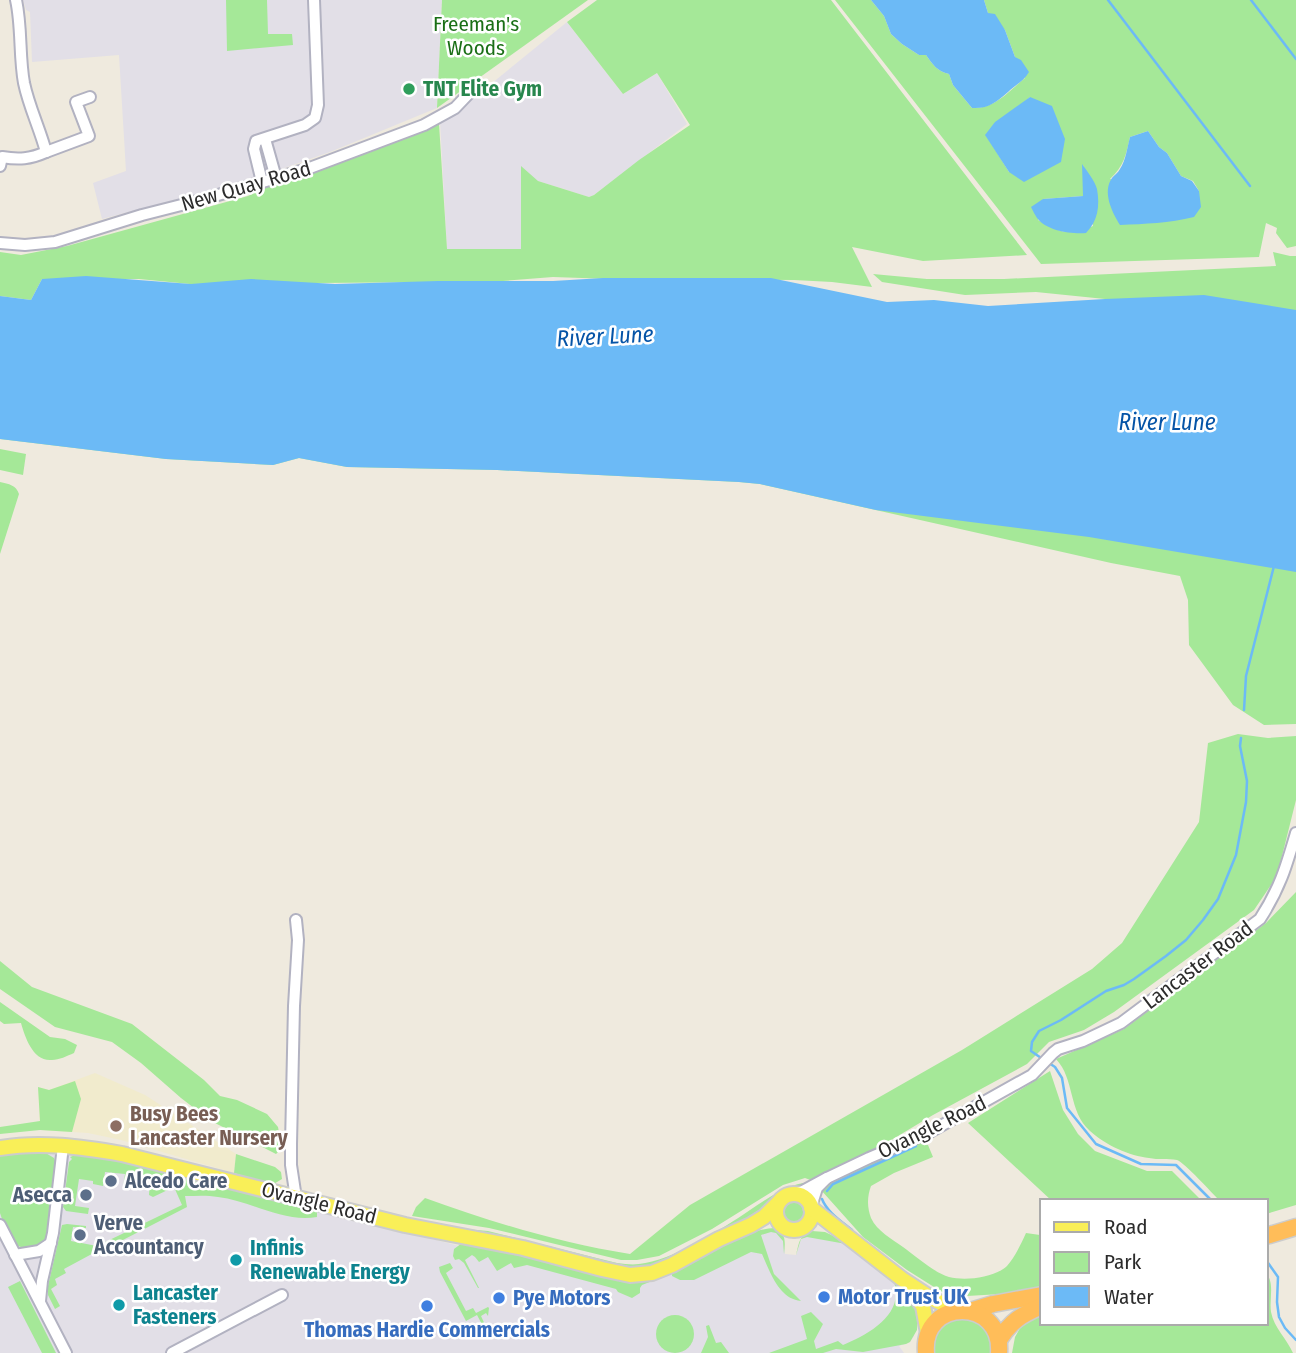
<svg xmlns="http://www.w3.org/2000/svg" width="1296" height="1353" font-family="'Fira Sans Condensed',sans-serif">
  <style>
    .industrial { fill: #e2dfe7 }
    .education { fill: #f1ebcd }
    .green { fill: #a5e898; fill-rule: evenodd }
    .water { fill: #6cbaf6 }
    .lines { fill: none; stroke-linecap: round; stroke-linejoin: round }
    .stream { stroke: #6cbaf6; stroke-width: 2.5 }
    .minor-casing { stroke: #b2b2c1; stroke-width: 14 }
    .major-casing { stroke: #ccc; stroke-width: 18 }
    .highway-casing { stroke: #ccc; stroke-width: 19 }
    .minor { stroke: #fff; stroke-width: 10 }
    .major { stroke: #f9ef58; stroke-width: 14 }
    .highway { stroke: #ffbd59; stroke-width: 16 }
    .leisure-dot { fill: #2e9e5b; stroke: #fff; stroke-width: 2.5 }
    .education-dot { fill: #8d6e63; stroke: #fff; stroke-width: 2.5 }
    .service-dot { fill: #5c6f8a; stroke: #fff; stroke-width: 2.5 }
    .culture-dot { fill: #0f9aa8; stroke: #fff; stroke-width: 2.5 }
    .shop-dot { fill: #3f7fe0; stroke: #fff; stroke-width: 2.5 }
    .labels { text-anchor: middle; stroke-width: 5; stroke-linejoin: round; paint-order: stroke }
    .park-label { font-size: 21px; fill: #1a6f16; stroke: #fff }
    .leisure-label { font-size: 21px; font-weight: bold; fill: #27864d; stroke: #fff; text-anchor: start }
    .street-label { font-size: 21px; fill: #2c2c2c; stroke: #fff }
    .education-label { font-size: 21px; font-weight: bold; fill: #785e54; stroke: #fff; text-anchor: start }
    .service-label { font-size: 21px; font-weight: bold; fill: #4e5e75; stroke: #fff; text-anchor: start }
    .culture-label { font-size: 21px; font-weight: bold; fill: #0d838f; stroke: #fff; text-anchor: start }
    .shop-label { font-size: 21px; font-weight: bold; fill: #366cbe; stroke: #fff; text-anchor: start }
    .water-label { font-size: 23px; font-style: italic; fill: #0554a7; stroke: #fff }
  </style>
  <rect width="100%" height="100%" fill="#efeade"/>
  <g class="industrial">
    <path d="M 23,0 L 442,0 L 437,108 L 330,152 L 247,181 L 102,219 L 93,183 L 126,171 L 119,55 L 32,62 L 30,12 L 26,10 Z"/>
    <path d="M 567,22 L 623,94 L 657,73 L 687,124 L 594,195 L 589,197 L 538,181 L 521,249 L 447,250 L 440,121 L 458,114 L 465,105 Z"/>
    <path d="M 75,1148 L 479,1251 L 636,1284 L 671,1272 L 741,1237 L 773,1229 L 784,1238 L 785,1254 L 796,1255 L 801,1239 L 810,1233 L 846,1244 L 894,1282 L 918,1323 L 914,1336 L 910,1342 L 899,1346 L 904,1353 L 0,1353 L 0,1154 Z"/>
  </g>
  <path class="education" d="M 95,1073 L 145,1095 L 236,1154 L 234,1173 L 121,1140 L 88,1133 L 40,1130 L 38,1087 L 49,1090 Z"/>
  <g class="green">
    <path d="M 226,0 L 267,0 L 268,34 L 292,34 L 293,45 L 227,51 Z"/>
    <path d="M 442,0 L 588,0 L 437,108 Z"/>
    <path d="M 597,0 L 831,0 L 1027,255 L 923,261 L 852,247 L 872,287 L 832,282 L 794,280 L 611,279 L 553,277 L 503,281 L 440,282 L 190,284 L 139,279 L 42,279 L 31,300 L 0,296 L 0,252 L 21,255 L 67,246 L 248,196 L 272,184 L 439,124 L 447,249 L 521,249 L 521,166 L 538,181 L 589,197 L 594,195 L 639,160 L 690,125 L 657,73 L 623,94 L 567,22 Z"/>
    <path d="M 835,0 L 871,0 L 884,16 L 891,34 L 902,44 L 919,55 L 926,55 C 933,65 937,71 949,74 L 953,85 L 972,108 C 995,109 1009,91 1025,78 L 1015,57 L 1005,30 L 988,13 L 984,0 L 1296,0 L 1296,246 L 1287,248 L 1276,233 L 1277,228 L 1266,223 L 1259,257 L 1041,264 ZM 1030,97 L 1009,172 L 986,135 ZM 1148,131 L 1159,147 L 1167,153 L 1181,176 L 1193,181 L 1199,191 L 1110,179 C 1124,166 1126,155 1130,137 ZM 1083,165 L 1093,226 C 1065,236 1063,233 1038,220 L 1043,199 L 1083,196 Z"/>
    <path d="M 1273,252 L 1290,256 L 1296,256 L 1296,328 L 1105,299 L 1036,292 L 965,295 L 882,282 L 873,274 L 927,279 L 1004,279 L 1276,266 Z"/>
    <path d="M 1296,379 L 1296,724 L 1264,725 L 1233,705 L 1189,645 L 1188,600 L 1180,576 L 1111,563 L 760,484 L 739,482 L 497,470 L 347,467 L 299,458 L 273,465 L 166,459 L 0,439 Z"/>
    <path d="M 0,449 L 26,454 L 23,475 L 0,470 Z"/>
    <path d="M 0,482 C 9,484 16,485 19,494 L 0,554 Z"/>
    <path d="M 1238,734 L 1268,738 L 1296,736 L 1296,800 L 1277,876 L 1254,910 L 1114,1012 L 1084,1030 L 1049,1042 L 1027,1064 L 933,1115 L 868,1154 L 813,1181 L 805,1178 L 783,1185 L 712,1229 L 659,1256 L 637,1260 L 621,1260 L 489,1228 L 412,1216 L 416,1207 L 425,1198 C 492,1222 559,1243 630,1254 L 690,1205 L 962,1050 L 1092,969 L 1122,943 L 1199,822 L 1208,743 Z"/>
    <path d="M 1296,892 L 1296,1205 L 1266,1214 L 1266,1201 L 1220,1201 C 1212,1193 1185,1163 1177,1160 C 1168,1158 1158,1160 1149,1158 C 1130,1156 1105,1145 1090,1131 C 1068,1111 1075,1079 1056,1059 L 1124,1029 L 1266,923 Z"/>
    <path d="M 0,961 L 32,987 L 132,1024 L 204,1080 L 220,1096 L 237,1100 L 267,1114 L 278,1127 L 282,1148 L 276,1154 L 211,1121 L 181,1098 L 141,1063 L 112,1042 L 55,1027 L 0,989 Z"/>
    <path d="M 0,1002 L 50,1037 L 65,1039 L 77,1045 L 74,1053 C 67,1056 59,1060 52,1060 C 33,1062 25,1037 21,1023 L 4,1024 L 0,1021 Z"/>
    <path d="M 1050,1071 L 1063,1110 L 1078,1134 L 1095,1151 L 1147,1171 L 1172,1171 L 1202,1201 L 1052,1201 L 968,1123 Z"/>
    <path d="M 75,1081 L 81,1099 L 72,1132 L 40,1130 L 0,1134 L 0,1127 L 40,1121 L 38,1087 L 49,1090 Z"/>
    <path d="M 918,1142 L 928,1145 L 933,1157 L 894,1173 L 871,1186 C 867,1197 867,1207 871,1218 C 877,1231 892,1239 903,1247 C 917,1257 933,1272 949,1277 C 965,1281 994,1278 1007,1266 C 1015,1257 1021,1244 1026,1233 L 1040,1235 L 1042,1233 L 1042,1286 L 1020,1293 L 967,1296 L 942,1292 L 907,1270 L 863,1237 L 821,1190 C 831,1176 899,1150 918,1142 Z"/>
    <path d="M 44,1152 L 54,1158 L 57,1166 L 48,1234 L 47,1239 L 39,1247 L 24,1248 L 18,1246 L 14,1243 L 3,1222 L 0,1213 L 0,1155 Z"/>
    <path d="M 81,1153 L 108,1157 L 317,1210 L 317,1217 C 284,1223 251,1201 218,1197 C 207,1195 196,1196 185,1196 L 187,1207 L 119,1242 L 114,1242 L 64,1269 L 66,1273 L 55,1279 L 57,1285 L 51,1289 L 60,1306 L 55,1309 L 48,1295 L 48,1286 L 62,1225 L 67,1224 L 86,1226 L 86,1228 L 73,1227 L 71,1241 L 97,1246 L 182,1205 L 174,1187 L 153,1197 L 149,1195 L 150,1180 L 136,1179 L 135,1189 L 123,1188 L 125,1174 L 105,1172 L 103,1186 L 93,1184 L 93,1181 L 79,1179 L 75,1206 L 89,1208 L 88,1214 L 66,1211 L 63,1207 L 69,1162 L 72,1159 L 70,1157 Z"/>
    <path d="M 236,1154 L 275,1167 L 281,1172 L 282,1179 L 272,1185 L 234,1173 Z"/>
    <path d="M 803,1183 L 809,1183 L 782,1191 L 763,1212 L 665,1262 C 649,1267 635,1268 618,1267 L 464,1229 L 488,1231 L 617,1263 C 625,1264 632,1265 639,1264 C 672,1261 722,1229 750,1210 C 767,1199 783,1187 803,1183 Z"/>
    <circle cx="794" cy="1212" r="12"/>
    <path d="M 775,1228 C 787,1234 785,1243 784,1254 L 783,1241 L 776,1233 L 771,1232 L 761,1235 L 774,1274 L 801,1301 C 779,1299 770,1272 762,1254 L 751,1252 L 694,1280 L 680,1280 L 672,1276 L 672,1273 L 642,1285 L 640,1288 L 640,1293 L 632,1298 L 618,1292 L 616,1289 L 527,1265 L 514,1268 L 511,1263 L 497,1271 L 488,1257 L 479,1262 L 475,1257 L 472,1255 L 465,1260 L 479,1288 L 478,1288 L 464,1263 L 459,1259 L 455,1260 L 453,1256 L 454,1249 L 462,1243 L 517,1253 L 633,1283 C 681,1281 729,1230 775,1228 Z"/>
    <path d="M 812,1231 L 825,1232 L 848,1243 L 898,1282 L 914,1303 L 918,1314 L 917,1330 L 910,1342 L 906,1344 L 863,1352 L 836,1349 L 823,1353 L 769,1353 L 807,1339 L 801,1316 L 811,1312 L 823,1324 L 814,1341 L 816,1349 L 838,1341 L 843,1345 C 867,1335 905,1315 894,1282 L 846,1244 L 807,1237 L 801,1239 L 796,1255 C 799,1243 799,1235 812,1231 Z"/>
    <path d="M 450,1263 L 453,1268 L 446,1273 L 466,1311 L 473,1308 L 476,1313 L 488,1307 L 489,1308 L 488,1316 L 486,1313 L 481,1316 L 487,1329 L 485,1330 L 477,1315 L 466,1321 L 440,1272 L 439,1267 Z"/>
    <path d="M 1266,1273 C 1275,1283 1269,1299 1271,1312 C 1274,1328 1287,1339 1293,1353 L 1012,1353 L 1015,1337 L 1024,1321 L 1042,1313 L 1042,1323 L 1266,1323 Z"/>
    <path d="M 20,1281 L 56,1353 L 42,1353 L 8,1287 Z"/>
    <circle cx="675" cy="1334" r="19"/>
    <path d="M 959,1318 C 979,1319 994,1332 991,1353 L 934,1353 C 933,1335 941,1324 959,1318 Z"/>
    <path d="M 709,1325 L 716,1343 L 721,1342 L 729,1353 L 701,1353 L 708,1337 L 706,1326 Z"/>
  </g>
  <g class="water">
    <path d="M 871,0 L 984,0 L 988,13 L 995,14 L 1005,30 L 1015,57 L 1021,60 L 1029,72 C 1024,81 1015,85 1008,92 C 996,102 989,109 972,108 L 953,85 L 949,74 C 937,71 933,65 926,55 L 919,55 L 902,44 L 891,34 L 884,16 Z"/>
    <path d="M 1030,97 L 1052,106 L 1065,139 L 1061,162 L 1024,182 L 1009,172 L 985,135 L 995,122 Z"/>
    <path d="M 1148,131 L 1159,147 L 1167,153 L 1181,176 L 1192,181 L 1199,191 L 1201,207 L 1194,217 C 1169,223 1145,224 1120,225 C 1112,212 1102,192 1112,178 C 1114,175 1118,173 1120,169 C 1126,160 1127,148 1130,137 Z"/>
    <path d="M 1082,164 C 1087,171 1095,181 1097,189 C 1100,206 1098,221 1086,233 C 1070,234 1047,231 1037,218 C 1035,215 1033,211 1031,207 L 1043,199 L 1083,196 Z"/>
    <path d="M 86,276 L 191,284 L 251,279 L 335,284 L 438,281 L 553,281 L 603,278 L 771,278 L 887,302 L 934,300 L 988,306 L 1105,299 L 1204,295 L 1296,310 L 1296,572 L 1089,537 L 876,510 L 760,484 L 739,482 L 497,470 L 347,467 L 299,458 L 273,465 L 166,459 L 0,439 L 0,296 L 31,300 L 42,279 Z"/>
  </g>
  <g class="lines">
    <g class="stream">
      <path d="M 1108,0 L 1250,186"/>
      <path d="M 1251,0 L 1296,59"/>
      <path d="M 1244,710 L 1246,676 L 1274,566"/>
      <path d="M 1044,1060 L 1031,1051 L 1032,1042 L 1039,1031 L 1061,1020 L 1106,991 L 1124,985 L 1134,979 L 1166,956 L 1186,940 L 1203,920 L 1218,899 L 1236,855 L 1246,802 L 1247,781 L 1240,746 L 1241,738"/>
      <path d="M 1049,1063 L 1055,1067 L 1062,1078 L 1067,1108 L 1096,1144 L 1141,1164 L 1176,1165 L 1212,1201"/>
      <path d="M 827,1191 L 833,1184 L 916,1146"/>
      <path d="M 822,1199 C 827,1212 841,1221 852,1230"/>
      <path d="M 1266,1260 L 1278,1277 L 1277,1302 L 1279,1317 L 1285,1328 L 1296,1340"/>
    </g>
    <g class="minor-casing">
      <g id="minor">
        <path d="M 265,139 L 276,178"/>
        <path d="M 46,152 L 89,136 L 76,102 L 90,97"/>
        <path d="M 0,166 L 2,157 C 19,160 30,159 46,152 C 40,129 29,107 24,83 C 19,56 22,27 16,0"/>
        <path d="M 262,182 L 254,149 L 256,141 L 305,125 L 315,118 L 318,105 L 314,0"/>
        <path d="M 0,243 L 25,245 L 55,242 L 142,215 L 201,200 L 307,169 L 424,125 L 455,108 L 476,86"/>
        <path d="M 827,1178 L 869,1158 L 930,1132 L 1032,1075 L 1053,1053 L 1058,1049 L 1083,1041 L 1121,1023 L 1260,919 C 1280,888 1286,867 1296,833"/>
        <path d="M 791,1195 L 803,1191 L 827,1178 L 817,1188 L 811,1207"/>
        <path d="M 296,1198 L 291,1165 L 291,1144 L 294,1006 L 298,940 L 296,920"/>
        <path d="M 0,1225 L 66,1353"/>
        <path d="M 15,1255 L 39,1251 L 51,1243"/>
        <path d="M 40,1301 L 42,1281 L 53,1233 L 63,1146"/>
        <path d="M 172,1353 L 282,1295"/>
      </g>
    </g>
    <g class="major-casing">
      <g id="major">
        <path d="M 0,1148 C 41,1141 82,1147 122,1154 L 405,1225 L 523,1248 L 602,1269 L 630,1275 L 652,1273 L 672,1265 L 719,1239 L 751,1225 L 764,1217 L 778,1203"/>
        <circle cx="794" cy="1212" r="18"/>
        <path d="M 811,1208 L 902,1279 L 931,1298 L 957,1311"/>
        <path d="M 909,1288 L 923,1306 L 928,1333"/>
      </g>
    </g>
    <g class="highway-casing">
      <g id="highway">
        <path d="M 1266,1236 L 1296,1227"/>
        <path d="M 970,1311 L 993,1304 L 1042,1295"/>
        <path d="M 999,1340 C 1011,1321 1021,1315 1042,1306"/>
        <path d="M 926,1353 C 921,1297 1003,1297 999,1353"/>
      </g>
    </g>
    <use href="#minor" class="minor"/>
    <use href="#major" class="major"/>
    <use href="#highway" class="highway"/>
  </g>
  <circle class="leisure-dot" cx="409" cy="89" r="7"/>
  <circle class="education-dot" cx="116" cy="1126" r="7"/>
  <g class="service-dot">
    <circle cx="111" cy="1181" r="7"/>
    <circle cx="86" cy="1195" r="7"/>
    <circle cx="80" cy="1235" r="7"/>
  </g>
  <g class="culture-dot">
    <circle cx="236" cy="1260" r="7"/>
    <circle cx="119" cy="1305" r="7"/>
  </g>
  <g class="shop-dot">
    <circle cx="824" cy="1297" r="7"/>
    <circle cx="499" cy="1298" r="7"/>
    <circle cx="427" cy="1306" r="7"/>
  </g>
  <g class="labels">
    <g class="park-label">
      <text x="476" y="31">Freeman's<tspan x="476" dy="24">Woods</tspan></text>
    </g>
    <g class="leisure-label">
      <text x="423" y="96">TNT Elite Gym</text>
    </g>
    <g class="street-label">
      <text transform="translate(246 186) rotate(-16)" y="7">New Quay Road</text>
      <text transform="translate(1198 965) rotate(-37)" y="7">Lancaster Road</text>
      <text transform="translate(932 1127) rotate(-26)" y="7">Ovangle Road</text>
      <text transform="translate(319 1203) rotate(14)" y="7">Ovangle Road</text>
    </g>
    <g class="education-label">
      <text x="130" y="1121">Busy Bees<tspan x="130" dy="24">Lancaster Nursery</tspan></text>
    </g>
    <g class="service-label">
      <text x="125" y="1188">Alcedo Care</text>
      <text x="72" y="1202" text-anchor="end">Asecca</text>
      <text x="94" y="1230">Verve<tspan x="94" dy="24">Accountancy</tspan></text>
    </g>
    <g class="culture-label">
      <text x="250" y="1255">Infinis<tspan x="250" dy="24">Renewable Energy</tspan></text>
      <text x="133" y="1300">Lancaster<tspan x="133" dy="24">Fasteners</tspan></text>
    </g>
    <g class="shop-label">
      <text x="838" y="1304">Motor Trust UK</text>
      <text x="513" y="1305">Pye Motors</text>
      <text x="427" y="1337" text-anchor="middle">Thomas Hardie Commercials</text>
    </g>
    <g class="water-label">
      <text transform="translate(605 336) rotate(-3)" y="8">River Lune</text>
      <text x="1167" y="430">River Lune</text>
    </g>
  </g>
  <rect x="1040" y="1199" width="228" height="126" fill="#ffffff" stroke="#ababab" stroke-width="2"/>
  <rect x="1054" y="1222" width="35" height="10" fill="#f9ef58" stroke="#ababab" stroke-width="2"/>
  <text x="1104" y="1234" font-size="21" fill="#2c2c2c">Road</text>
  <rect x="1054" y="1252" width="35" height="21" fill="#a5e898" stroke="#ababab" stroke-width="2"/>
  <text x="1104" y="1269" font-size="21" fill="#2c2c2c">Park</text>
  <rect x="1054" y="1286" width="35" height="21" fill="#6cbaf6" stroke="#ababab" stroke-width="2"/>
  <text x="1104" y="1304" font-size="21" fill="#2c2c2c">Water</text>
</svg>
